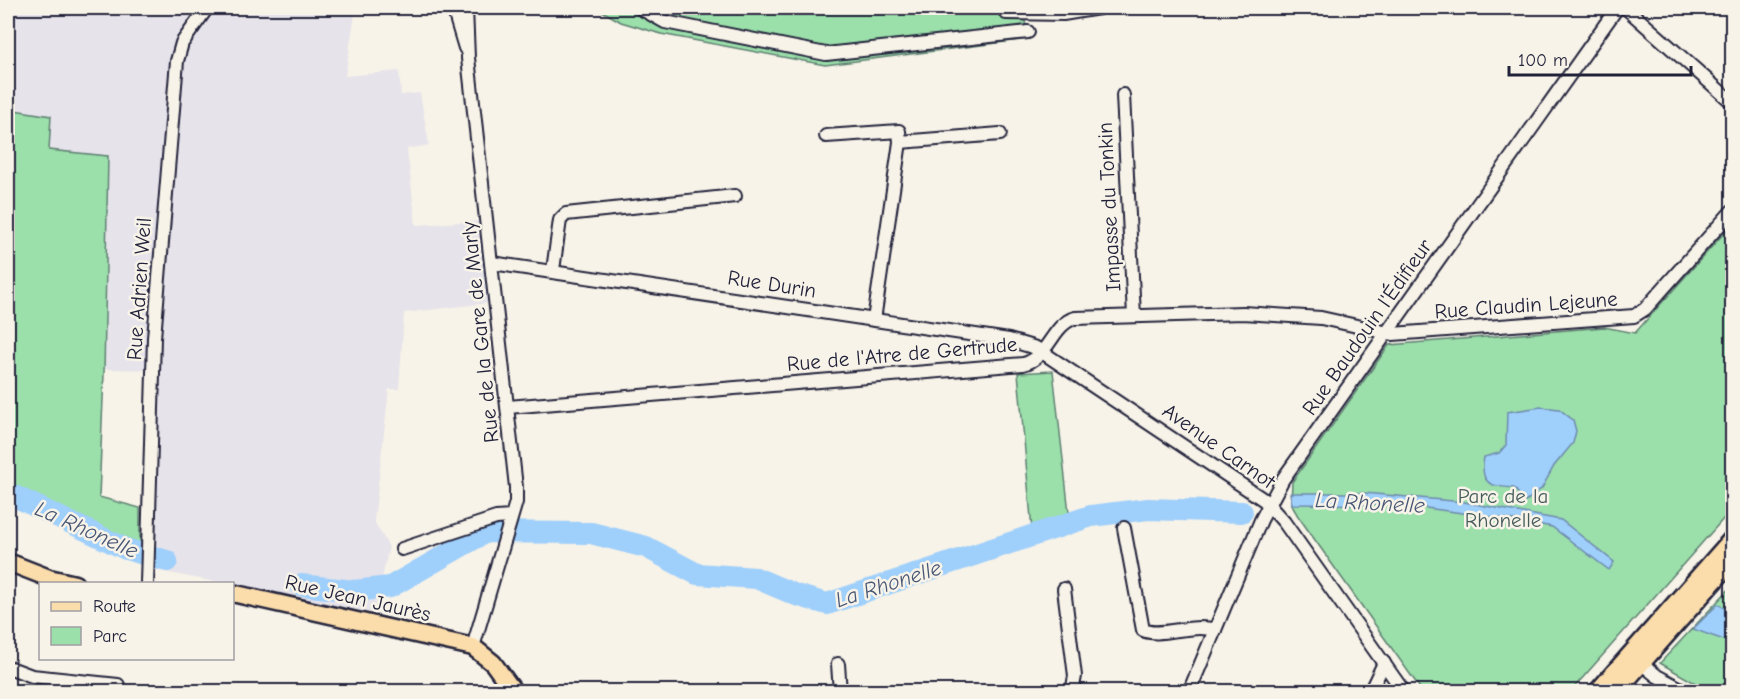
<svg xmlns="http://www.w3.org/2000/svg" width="1740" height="699" font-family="'Comic Neue',sans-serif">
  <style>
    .built { fill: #e6e3ea }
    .green { fill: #9bdfaa; stroke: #5e8072; stroke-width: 1.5 }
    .water { fill: #9fcffb; stroke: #6d8aae; stroke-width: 1.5 }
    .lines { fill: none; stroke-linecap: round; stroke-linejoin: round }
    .river { stroke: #9fcffb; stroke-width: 22 }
    .minor-casing { stroke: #22223b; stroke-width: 16 }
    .major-casing { stroke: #22223b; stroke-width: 21 }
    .minor { stroke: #f7f3e8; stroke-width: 12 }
    .major { stroke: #fbddab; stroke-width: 16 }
    .labels { text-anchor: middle; stroke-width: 5; stroke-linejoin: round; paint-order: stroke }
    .street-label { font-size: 21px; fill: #22223b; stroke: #f7f3e8 }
    .park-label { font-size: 21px; fill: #465b5c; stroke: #f7f3e8 }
    .water-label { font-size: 22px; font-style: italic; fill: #485675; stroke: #f7f3e8 }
  </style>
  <rect width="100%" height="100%" fill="#f7f3e8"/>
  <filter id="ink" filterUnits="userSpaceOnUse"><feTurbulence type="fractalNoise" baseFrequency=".0167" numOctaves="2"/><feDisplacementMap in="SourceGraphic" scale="12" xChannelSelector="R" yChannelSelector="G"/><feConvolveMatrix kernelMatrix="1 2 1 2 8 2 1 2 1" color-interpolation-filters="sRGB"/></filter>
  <g filter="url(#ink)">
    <path class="built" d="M 8,8 L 356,8 L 345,76 L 399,71 L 401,95 L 420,93 L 429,145 L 407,149 L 416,225 L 478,221 L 488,303 L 404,313 L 399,389 L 389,389 L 374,521 L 389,547 L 374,613 L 154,570 L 156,370 L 8,367 Z"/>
    <g class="green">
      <path d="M 597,8 L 1022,8 L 1029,39 L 825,65 L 661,34 L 621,22 Z"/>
      <path d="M 8,109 L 51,116 L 49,150 L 108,156 L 104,374 L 99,497 L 140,508 L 140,546 L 8,485 Z"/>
      <path d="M 1732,224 L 1732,509 L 1571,691 L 1422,691 L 1298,516 L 1291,504 L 1292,482 L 1389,345 L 1604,327 L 1635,333 Z"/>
      <path d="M 1053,371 L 1069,513 L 1032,530 L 1018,373 Z"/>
      <path d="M 1732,586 L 1732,691 L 1709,691 L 1660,663 Z"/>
    </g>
    <g class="water">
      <path d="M 1541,407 L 1559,409 L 1573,420 L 1576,431 L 1573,443 L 1554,466 L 1542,488 L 1525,502 L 1514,488 C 1492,486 1479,486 1484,457 L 1499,453 L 1506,445 L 1507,412 Z"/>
      <path d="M 1290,493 L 1364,493 L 1464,502 L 1561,520 L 1614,562 L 1609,570 L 1552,527 L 1521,521 L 1404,505 L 1292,504 Z"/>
      <path d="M 1718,604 L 1732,612 L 1732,643 L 1693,629 Z"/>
    </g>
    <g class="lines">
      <g class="river">
        <path d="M 8,493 L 126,549 L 167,561"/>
        <path d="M 301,585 L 354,591 L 390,587 L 486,532 L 591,533 L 646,547 L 697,574 L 756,578 L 796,595 L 827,604 L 1091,516 L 1148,509 L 1242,512"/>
      </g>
      <g class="minor-casing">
        <g id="minor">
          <path d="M 453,8 L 465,48"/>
          <path d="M 466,8 L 468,58 L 516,487 L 516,502 L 473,647"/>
          <path d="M 640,8 L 665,22 L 826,54 L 1028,32"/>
          <path d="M 1626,8 L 1732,102"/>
          <path d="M 1006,13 L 1063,14 L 1099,8"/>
          <path d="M 1123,95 L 1134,316"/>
          <path d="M 826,136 L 899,131 L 900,142 L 1000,134"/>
          <path d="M 492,263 L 1009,340 L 1036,348 L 1264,500 L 1284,522 L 1404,692"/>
          <path d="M 553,270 L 560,220 L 566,214 L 735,196"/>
          <path d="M 874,320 L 900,142"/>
          <path d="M 508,407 L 1023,364 C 1049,358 1052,324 1075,318 L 1243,313 L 1321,318 L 1393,334 L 1634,316 L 1645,309 L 1732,211"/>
          <path d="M 1124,528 L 1143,630 C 1159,638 1191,623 1215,630"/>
          <path d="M 402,549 L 496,518 L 511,517"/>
          <path d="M 147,584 L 154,338 L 177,61 L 182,43 L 207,8"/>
          <path d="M 1064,589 L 1075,676 L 1072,692"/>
          <path d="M 1641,663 L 1657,676 L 1687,692"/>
          <path d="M 838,664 L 840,692"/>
          <path d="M 8,667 L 32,676 L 118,685 L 118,692"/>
          <path d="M 1189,692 L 1261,520 L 1283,479 L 1617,8"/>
          <path d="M 1370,692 L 1384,663"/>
        </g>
      </g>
      <g class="major-casing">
        <g id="major">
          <path d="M 8,562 L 49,578 L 75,584"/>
          <path d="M 232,593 L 473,647 L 493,663 L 514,692"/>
          <path d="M 1597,692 L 1732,539"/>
          <path d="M 1616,692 L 1732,561"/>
        </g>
      </g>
      <use href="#minor" class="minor"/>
      <use href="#major" class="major"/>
    </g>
  </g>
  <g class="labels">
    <g class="street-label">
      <text transform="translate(1109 207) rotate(-93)" y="7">Impasse du Tonkin</text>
      <text transform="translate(772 284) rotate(9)" y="7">Rue Durin</text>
      <text transform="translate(139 289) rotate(-86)" y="7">Rue Adrien Weil</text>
      <text transform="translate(1526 305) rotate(-4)" y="7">Rue Claudin Lejeune</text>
      <text transform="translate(1367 327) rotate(-55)" y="7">Rue Baudouin l'Édifieur</text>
      <text transform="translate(480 332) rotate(-96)" y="7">Rue de la Gare de Marly</text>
      <text transform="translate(902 354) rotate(-5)" y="7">Rue de l'Atre de Gertrude</text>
      <text transform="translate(1219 446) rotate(35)" y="7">Avenue Carnot</text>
      <text transform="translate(358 598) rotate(13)" y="7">Rue Jean Jaurès</text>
    </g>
    <g class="park-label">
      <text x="1503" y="503">Parc de la<tspan x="1503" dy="24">Rhonelle</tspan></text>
    </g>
    <g class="water-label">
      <text transform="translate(1370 502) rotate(3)" y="8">La Rhonelle</text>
      <text transform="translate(87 529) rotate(24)" y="8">La Rhonelle</text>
      <text transform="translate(888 583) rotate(-18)" y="8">La Rhonelle</text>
    </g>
  </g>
  <rect width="1740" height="699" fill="none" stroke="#f7f3e8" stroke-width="30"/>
  <rect x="15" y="15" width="1710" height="669" fill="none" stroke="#22223b" stroke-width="2" filter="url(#ink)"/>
  <rect x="39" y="582" width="195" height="78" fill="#f7f3e8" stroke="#a29fa3" stroke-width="1.5"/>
  <rect x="51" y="602" width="30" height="9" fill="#fbddab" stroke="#a29fa3" stroke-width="1.5"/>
  <text x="93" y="612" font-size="18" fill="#22223b">Route</text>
  <rect x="51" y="627" width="30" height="18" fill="#9bdfaa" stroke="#a29fa3" stroke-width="1.5"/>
  <text x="93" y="642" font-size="18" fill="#22223b">Parc</text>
  <path d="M1509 66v9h182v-9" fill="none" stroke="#22223b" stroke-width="3"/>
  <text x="1518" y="66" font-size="18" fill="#22223b" stroke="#f7f3e8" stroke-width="4.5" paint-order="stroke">100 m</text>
</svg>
